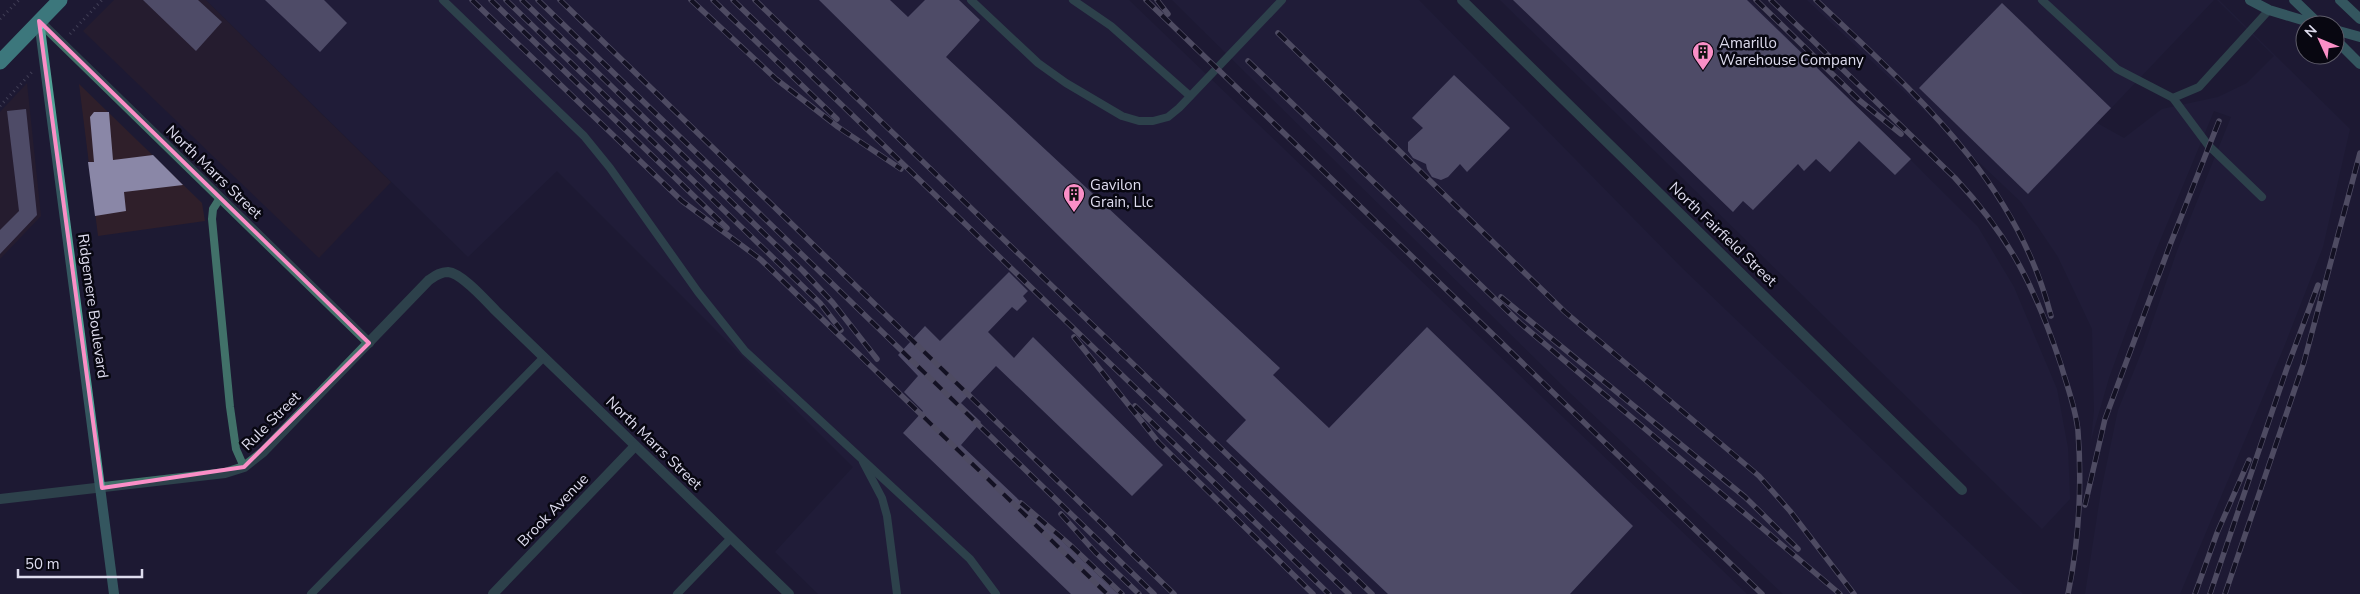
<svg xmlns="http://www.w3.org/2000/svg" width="2360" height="594" font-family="'Nunito Sans',sans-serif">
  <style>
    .commercial { fill: #2f1f2a }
    .built { fill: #24203f }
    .building { fill: #8a87a7 }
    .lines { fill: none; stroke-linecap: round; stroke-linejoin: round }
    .path { stroke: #6e6c82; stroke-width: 3; stroke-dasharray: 1 4; stroke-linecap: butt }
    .lane { stroke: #417169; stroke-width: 8 }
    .street { stroke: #417169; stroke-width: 10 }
    .secondary { stroke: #50a195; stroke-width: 10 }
    .highway { stroke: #63e8d5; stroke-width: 15 }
    .rail-casing { stroke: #8a879c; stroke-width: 5.5 }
    .rail { stroke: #080711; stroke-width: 4; stroke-dasharray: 11; stroke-linecap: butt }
    .marked { fill: none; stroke: #fa8fc7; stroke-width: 4; stroke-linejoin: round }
    .labels { text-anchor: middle; stroke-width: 5; stroke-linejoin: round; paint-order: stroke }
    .poi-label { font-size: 15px; fill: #dedcee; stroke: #080711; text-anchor: start }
    .street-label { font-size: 15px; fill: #dedcee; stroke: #080711 }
  </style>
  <rect width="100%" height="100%" fill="#1d1a33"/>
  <g class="commercial">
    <path d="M 114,0 L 206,0 L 391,182 L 319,258 L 83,31 Z"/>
    <path d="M 27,83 L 41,216 L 0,259 L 0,112 Z"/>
    <path d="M 79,84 L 202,203 L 205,221 L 98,236 Z"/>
  </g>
  <g class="built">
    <path d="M 206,0 L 1129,0 L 1747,594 L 818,594 L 775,552 L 853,467 L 557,171 L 468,257 Z"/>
    <path d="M 1172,0 L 1419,0 L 1681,267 L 2023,594 L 1783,594 L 1567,390 Z"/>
    <path d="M 1500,0 L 1750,0 L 1978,227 L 2014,287 L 2057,389 L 2068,448 L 2070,499 L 2042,529 Z"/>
    <path d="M 1807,0 L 2214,0 L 2097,123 L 2124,138 L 2162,109 L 2218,97 L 2247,83 L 2274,56 L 2217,0 L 2219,0 L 2350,129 L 2323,247 L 2284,347 L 2180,594 L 2085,594 L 2101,491 L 2118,410 L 2144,346 L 2177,251 L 2231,117 L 2214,111 L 2152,260 L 2109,378 L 2091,440 L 2094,411 L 2092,329 L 2058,257 L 2021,202 Z"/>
  </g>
  <g class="building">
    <path d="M 143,0 L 198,0 L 222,22 L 196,51 Z"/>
    <path d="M 265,0 L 324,0 L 347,23 L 320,52 Z"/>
    <path d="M 819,0 L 890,0 L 908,17 L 925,0 L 959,0 L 980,20 L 946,57 L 1280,368 L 1273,375 L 1329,428 L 1427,327 L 1633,526 L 1570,594 L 1388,594 L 1226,441 L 1246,420 Z"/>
    <path d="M 1513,0 L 1747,0 L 1911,159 L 1895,175 L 1859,141 L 1830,172 L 1816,159 L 1804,171 L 1798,164 L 1753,210 L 1743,201 L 1733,212 Z"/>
    <path d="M 2002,3 L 2111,108 L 2028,194 L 1919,88 Z"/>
    <path d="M 1454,75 L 1510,128 L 1467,172 L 1460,164 L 1448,177 L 1441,180 L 1432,177 L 1427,169 L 1426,164 L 1413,158 L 1408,151 L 1408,142 L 1423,128 L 1412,118 Z"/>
    <path d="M 26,109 L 37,215 L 0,254 L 0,230 L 19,211 L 7,111 Z"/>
    <path d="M 94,112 L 109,112 L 113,160 L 153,155 L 183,185 L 124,192 L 126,211 L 95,216 L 88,162 L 94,162 L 90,117 Z"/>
    <path d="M 1009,272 L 1028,291 L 1023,296 L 1027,301 L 1017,311 L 1012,307 L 988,332 L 1014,358 L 1033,337 L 1163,465 L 1132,496 L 996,366 L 961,403 L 981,422 L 961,445 L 1118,594 L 1071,594 L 903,433 L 923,411 L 904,392 L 918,376 L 898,355 L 925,326 L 940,341 Z"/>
  </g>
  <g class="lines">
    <g class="path">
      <path d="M 0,19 L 19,0"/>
      <path d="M 70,34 L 102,0"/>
      <path d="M 0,106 L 32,72"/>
    </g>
    <g class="lane">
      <path d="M 443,0 L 584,136 L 610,168 L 698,292 L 745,351 L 970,559 L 996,594"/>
      <path d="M 971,0 L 1038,63 L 1066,83 L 1122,116 L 1139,121 L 1153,121 L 1168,117 L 1179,108 L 1282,0"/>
      <path d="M 1073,0 L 1111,26 L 1190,96"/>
      <path d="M 2042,0 L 2117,69 L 2173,98 L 2199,87 L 2269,10"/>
      <path d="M 2173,98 L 2208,145 L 2262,197"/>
      <path d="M 220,198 L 213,209 L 212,219 L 230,407 L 236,449 L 244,467"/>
      <path d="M 863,462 L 882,498 L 887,516 L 897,594"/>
      <path d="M 311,594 L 544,357"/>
      <path d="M 677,594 L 731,538"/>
    </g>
    <g class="street">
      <path d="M 1462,0 L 1962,490"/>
      <path d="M 39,21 L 369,343"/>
      <path d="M 0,499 L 225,473 L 244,467 L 263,452 L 429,280 C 435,276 440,272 448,272 C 462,273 487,302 497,312 L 789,594"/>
      <path d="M 493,594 L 635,446"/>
    </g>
    <g class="secondary">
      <path d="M 2250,0 L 2269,10 L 2319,25"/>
      <path d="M 2294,0 L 2319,24"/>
      <path d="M 2340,0 L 2360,19"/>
      <path d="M 39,21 L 114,594"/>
      <path d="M 2335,30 L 2360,37"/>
      <path d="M 2335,39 L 2360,64"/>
    </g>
    <path class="highway" d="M 0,62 L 60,0"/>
    <g class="rail-casing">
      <g id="rail">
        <path d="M 472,0 L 682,201 L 760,259 L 1107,594"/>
        <path d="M 491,0 L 727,228"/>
        <path d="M 506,0 L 820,303 L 841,330"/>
        <path d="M 522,0 L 803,271 L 833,303 L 877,359"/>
        <path d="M 538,0 L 1154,594"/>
        <path d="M 560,0 L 1122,543"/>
        <path d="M 691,0 L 776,79 L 838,127 L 901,169"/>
        <path d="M 713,0 L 837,119"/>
        <path d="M 733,0 L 1349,594"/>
        <path d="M 755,0 L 1372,594"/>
        <path d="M 1146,0 L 1762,594"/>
        <path d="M 1157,0 L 1168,14"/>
        <path d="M 1756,0 L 1859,100 L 1901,134"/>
        <path d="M 1771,0 L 1955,178 C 2010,237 2036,289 2061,365 C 2067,386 2076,409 2078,431 C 2082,485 2079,541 2068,594"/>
        <path d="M 1816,0 C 1914,93 2016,179 2051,316"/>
        <path d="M 1278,33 L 1565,312 L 1759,476 L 1790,511 L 1854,594"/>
        <path d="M 1248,61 L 1520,323 L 1840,594"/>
        <path d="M 1501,297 L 1745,497 L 1798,549"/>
        <path d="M 1074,337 L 1159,443 L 1313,594"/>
        <path d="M 1135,406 L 1329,594"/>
        <path d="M 1021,503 L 1069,544 L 1122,594"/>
        <path d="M 2085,505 L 2105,419 L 2170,245 L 2219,121"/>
        <path d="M 1061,514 L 1095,552 L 1139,594"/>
        <path d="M 1116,538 L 1174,594"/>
        <path d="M 2195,594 L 2217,533 L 2249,460"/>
        <path d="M 2210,594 L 2287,368 L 2318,285"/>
        <path d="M 2225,594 L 2304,362 L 2360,153"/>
      </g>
    </g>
    <use href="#rail" class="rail"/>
  </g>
  <path d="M0 0H2360V594H0ZM 39,21 L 369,343 L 244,467 L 102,488 Z" fill="#1d1a33" fill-opacity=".55" fill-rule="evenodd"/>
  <path class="marked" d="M 39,21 L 369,343 L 244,467 L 102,488 Z"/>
  <defs>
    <g id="building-pin" transform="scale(1.125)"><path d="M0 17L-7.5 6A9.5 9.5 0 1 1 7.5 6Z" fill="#fa8fc7" stroke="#080711"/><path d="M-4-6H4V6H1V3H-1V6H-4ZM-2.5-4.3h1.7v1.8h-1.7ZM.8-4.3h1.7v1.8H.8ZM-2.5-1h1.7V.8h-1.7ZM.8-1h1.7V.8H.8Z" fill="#111"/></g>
  </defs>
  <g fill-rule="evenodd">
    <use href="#building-pin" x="1703" y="52"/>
    <use href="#building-pin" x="1074" y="194"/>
  </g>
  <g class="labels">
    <g class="poi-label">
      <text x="1719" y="48">Amarillo<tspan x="1719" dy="17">Warehouse Company</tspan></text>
      <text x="1090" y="190">Gavilon<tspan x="1090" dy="17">Grain, Llc</tspan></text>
    </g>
    <g class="street-label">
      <text transform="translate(214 172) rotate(44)" y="5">North Marrs Street</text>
      <text transform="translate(1723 234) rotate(44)" y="5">North Fairfield Street</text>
      <text transform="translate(93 306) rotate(82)" y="5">Ridgemere Boulevard</text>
      <text transform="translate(271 421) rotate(-45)" y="5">Rule Street</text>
      <text transform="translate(654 443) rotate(44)" y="5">North Marrs Street</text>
      <text transform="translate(553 510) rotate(-46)" y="5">Brook Avenue</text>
    </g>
  </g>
  <g transform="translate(2320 40) rotate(314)"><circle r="24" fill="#080711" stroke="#5e5c69"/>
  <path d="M0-4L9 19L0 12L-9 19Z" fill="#fa8fc7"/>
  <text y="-8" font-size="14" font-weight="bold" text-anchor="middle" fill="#dedcee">N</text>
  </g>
  <path d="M18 569v8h124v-8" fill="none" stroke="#dedcee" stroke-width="2.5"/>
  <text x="25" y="569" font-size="15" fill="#dedcee" stroke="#080711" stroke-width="4" paint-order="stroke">50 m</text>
</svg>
